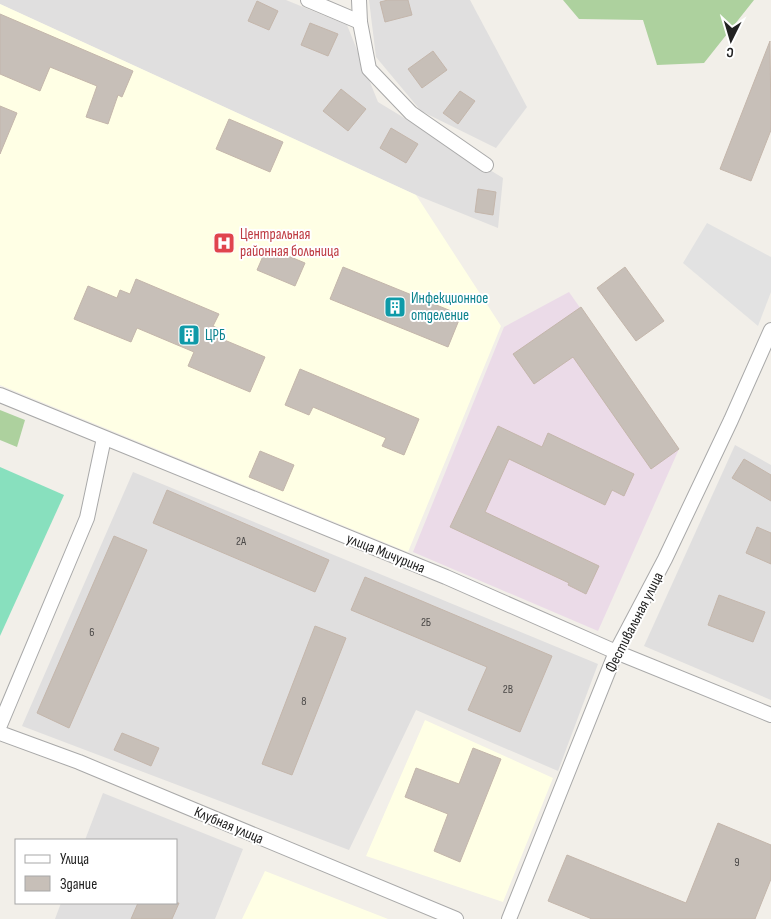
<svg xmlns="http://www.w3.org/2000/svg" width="771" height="919" font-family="'Sofia Sans Condensed',sans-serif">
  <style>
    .residential { fill: #e0dfdf }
    .industrial { fill: #ebdbe8 }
    .education { fill: #ffffe5 }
    .forest { fill: #add19e }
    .pitch { fill: #88e0be }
    .parking { fill: #e2e2e2 }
    .building { fill: #c7bfb8; stroke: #c4b6ab }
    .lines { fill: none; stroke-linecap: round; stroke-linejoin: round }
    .minor-casing { stroke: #a9a9a9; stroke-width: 16 }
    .minor { stroke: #fff; stroke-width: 14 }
    .labels { text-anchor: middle; stroke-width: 4; stroke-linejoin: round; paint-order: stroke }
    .number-label { font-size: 12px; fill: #4b4948 }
    .health-label { font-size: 15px; fill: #be3a42; stroke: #fff; text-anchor: start }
    .culture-label { font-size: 15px; fill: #0d838f; stroke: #fff; text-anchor: start }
    .street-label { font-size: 15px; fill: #222; stroke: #fff }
  </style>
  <rect width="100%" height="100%" fill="#f2efe9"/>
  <g class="residential">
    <path d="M 0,0 L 286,0 L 347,25 L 378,102 L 503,178 L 498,228 L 416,195 L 0,4 Z"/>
    <path d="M 369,0 L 470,0 L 527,107 L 496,148 L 421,111 L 376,57 Z"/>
    <path d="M 735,445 L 771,465 L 771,700 L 644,646 Z"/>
    <path d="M 133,472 L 598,664 L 558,771 L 416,710 L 349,850 L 22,726 Z"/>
    <path d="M 103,793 L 243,849 L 215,919 L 55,919 L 61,903 L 176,903 L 176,840 L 85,840 Z"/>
  </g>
  <path class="industrial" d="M 569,292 L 679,449 L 598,631 L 413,552 L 504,327 Z"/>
  <g class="education">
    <path d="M 0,4 L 416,195 L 501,326 L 408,552 L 0,385 Z"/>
    <path d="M 425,720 L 553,778 L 503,902 L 366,856 Z"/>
    <path d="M 265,871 L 388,919 L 242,919 Z"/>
  </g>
  <g class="forest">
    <path d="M 563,0 L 754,0 L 704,63 L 657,65 L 643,20 L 579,19 Z"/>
    <path d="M 0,410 L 25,420 L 17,447 L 0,440 Z"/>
  </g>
  <path class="pitch" d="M 0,467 L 64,495 L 0,636 Z"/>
  <path class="parking" d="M 707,223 L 771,257 L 771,292 L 758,326 L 683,263 Z"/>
  <g class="building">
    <path d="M 388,0 L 408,0 L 412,15 L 385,22 L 380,2 Z"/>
    <path d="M 257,1 L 278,11 L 269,30 L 248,21 Z"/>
    <path d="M 0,14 L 133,71 L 122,97 L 118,95 L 108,124 L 86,117 L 97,86 L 50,67 L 40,91 L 0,74 Z"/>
    <path d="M 310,23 L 338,34 L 328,56 L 301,45 Z"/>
    <path d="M 770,41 L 771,130 L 751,181 L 720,169 Z"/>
    <path d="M 433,51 L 447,70 L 422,88 L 408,69 Z"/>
    <path d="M 341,89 L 366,109 L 348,131 L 323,111 Z"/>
    <path d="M 460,91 L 475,101 L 458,124 L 443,113 Z"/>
    <path d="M 0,106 L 17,113 L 0,154 Z"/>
    <path d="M 229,119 L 283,142 L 270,172 L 216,149 Z"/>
    <path d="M 391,128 L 418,144 L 406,163 L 380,148 Z"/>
    <path d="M 478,189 L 496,192 L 493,215 L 475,212 Z"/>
    <path d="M 267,247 L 305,263 L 295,286 L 257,270 Z"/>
    <path d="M 343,267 L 461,315 L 448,347 L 330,299 Z"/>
    <path d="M 625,267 L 664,321 L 636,341 L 597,288 Z"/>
    <path d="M 136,279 L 219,314 L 213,326 L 225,332 L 222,339 L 265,357 L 250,392 L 188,366 L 194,352 L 137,328 L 131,342 L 74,319 L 88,286 L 117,298 L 120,290 L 130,294 Z"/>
    <path d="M 581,307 L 679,449 L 651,469 L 573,357 L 534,384 L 513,354 Z"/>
    <path d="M 300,369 L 419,419 L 404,455 L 382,446 L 386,438 L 313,407 L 309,415 L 285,405 Z"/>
    <path d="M 498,426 L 542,447 L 548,433 L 634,474 L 624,496 L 612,490 L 605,505 L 509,459 L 485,512 L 599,566 L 586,594 L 568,585 L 569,583 L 450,527 Z"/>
    <path d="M 260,451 L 294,465 L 283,491 L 249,477 Z"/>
    <path d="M 744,459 L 771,475 L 771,501 L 732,478 Z"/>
    <path d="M 167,490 L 329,560 L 315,592 L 153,523 Z"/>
    <path d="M 757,527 L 771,533 L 771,564 L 746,553 Z"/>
    <path d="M 114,536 L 147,550 L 69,728 L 37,713 Z"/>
    <path d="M 365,577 L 552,656 L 520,732 L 468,710 L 487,667 L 351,610 Z"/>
    <path d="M 719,595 L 765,612 L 753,642 L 708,625 Z"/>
    <path d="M 315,626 L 346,638 L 292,775 L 262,764 Z"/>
    <path d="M 122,733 L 159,748 L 151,766 L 114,750 Z"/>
    <path d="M 473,748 L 501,759 L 460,862 L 434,851 L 448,814 L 405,797 L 416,768 L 459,784 Z"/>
    <path d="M 718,823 L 771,845 L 771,879 L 755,919 L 592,919 L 548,901 L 567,855 L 686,903 Z"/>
    <path d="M 138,903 L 179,903 L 172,919 L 131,919 Z"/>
  </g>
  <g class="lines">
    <g class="minor-casing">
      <g id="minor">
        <path d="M 308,0 L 360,22"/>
        <path d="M 359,0 L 360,22 L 369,69 L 411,113 L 486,165"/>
        <path d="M 0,395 L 446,577 L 616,652 L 771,715"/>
        <path d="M 0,725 L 87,518 L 104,438"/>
        <path d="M 0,733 L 79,762 L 456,919"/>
        <path d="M 509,919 L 616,652 L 665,559 L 731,420 L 771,330"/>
      </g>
    </g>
    <use href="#minor" class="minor"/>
  </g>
  <defs>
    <g id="hospital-square" transform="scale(1.125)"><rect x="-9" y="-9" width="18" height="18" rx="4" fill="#e0444e" stroke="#fff"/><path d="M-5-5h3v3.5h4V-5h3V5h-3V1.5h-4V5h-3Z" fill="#fff"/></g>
    <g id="building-square" transform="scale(1.125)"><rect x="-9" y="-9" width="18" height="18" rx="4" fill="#0f9aa8" stroke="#fff"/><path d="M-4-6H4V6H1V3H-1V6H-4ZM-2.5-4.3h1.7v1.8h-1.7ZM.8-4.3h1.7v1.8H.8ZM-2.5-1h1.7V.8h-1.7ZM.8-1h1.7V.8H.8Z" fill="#fff"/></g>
  </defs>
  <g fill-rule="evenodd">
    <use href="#hospital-square" x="224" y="243"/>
    <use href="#building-square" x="395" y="307"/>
    <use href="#building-square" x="189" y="335"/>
  </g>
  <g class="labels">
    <g class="number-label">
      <text x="241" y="545">2А</text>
      <text x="426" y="626">2Б</text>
      <text x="92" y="636">6</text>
      <text x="508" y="693">2В</text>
      <text x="304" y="705">8</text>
      <text x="737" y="866">9</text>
    </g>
    <g class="health-label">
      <text x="240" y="239">Центральная<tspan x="240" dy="17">районная больница</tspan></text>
    </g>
    <g class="culture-label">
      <text x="411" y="303">Инфекционное<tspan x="411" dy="17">отделение</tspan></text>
      <text x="205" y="340">ЦРБ</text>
    </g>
    <g class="street-label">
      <text transform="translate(386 553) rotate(22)" y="5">улица Мичурина</text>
      <text transform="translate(634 622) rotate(-63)" y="5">Фестивальная улица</text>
      <text transform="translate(229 825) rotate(23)" y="5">Клубная улица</text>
    </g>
  </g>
  <rect x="15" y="839" width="162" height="65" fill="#ffffff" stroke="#a7a7a7"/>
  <rect x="25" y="855" width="25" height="8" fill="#ffffff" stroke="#a7a7a7"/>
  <text x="60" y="864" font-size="15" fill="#222222">Улица</text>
  <rect x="25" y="876" width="25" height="15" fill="#c7bfb8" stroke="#a7a7a7"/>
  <text x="60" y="889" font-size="15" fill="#222222">Здание</text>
  <g transform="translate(731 40) rotate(185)" stroke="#ffffff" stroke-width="4" paint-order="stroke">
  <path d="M0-4L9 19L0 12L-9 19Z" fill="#222222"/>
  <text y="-8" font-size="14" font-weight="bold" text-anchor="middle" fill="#222222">С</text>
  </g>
</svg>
